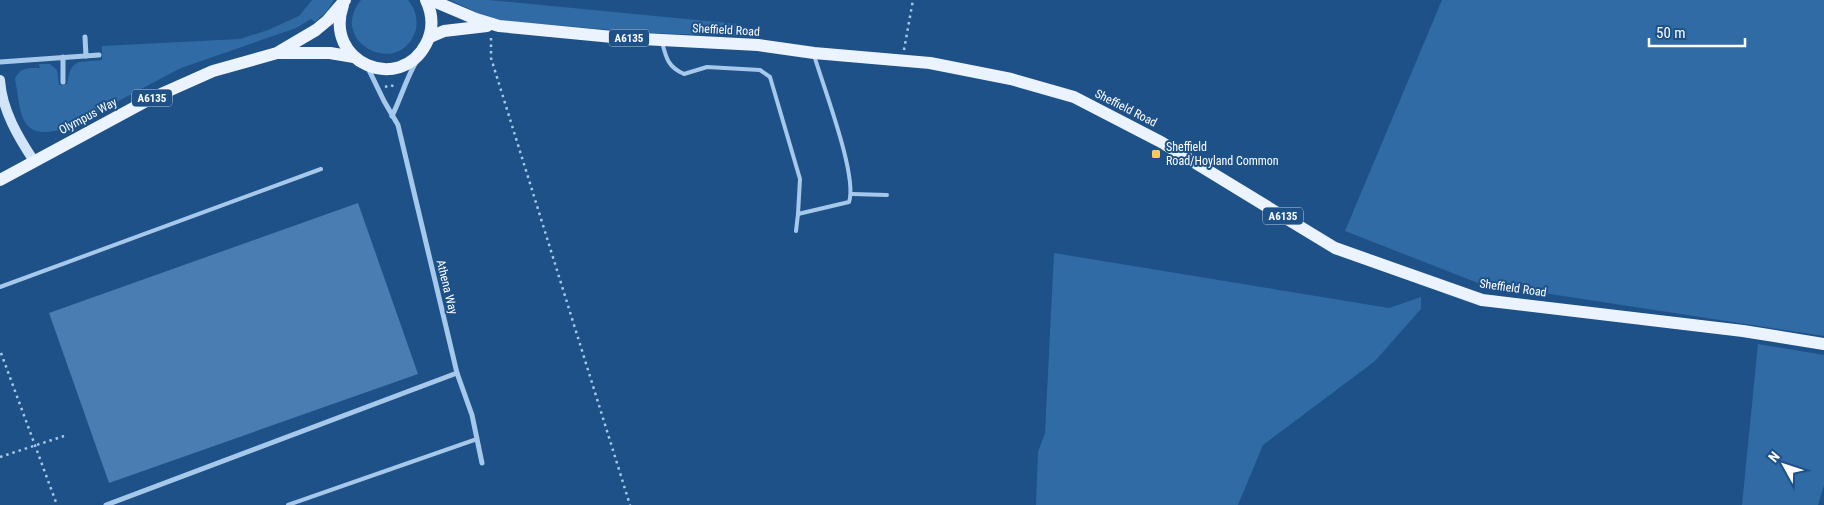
<svg xmlns="http://www.w3.org/2000/svg" width="1824" height="505" font-family="'Roboto Condensed',sans-serif">
  <style>
    .green { fill: #306ba5 }
    .building { fill: #4a7db2 }
    .lines { fill: none; stroke-linecap: round; stroke-linejoin: round }
    .path { stroke: #a6c9eb; stroke-width: 2.5; stroke-dasharray: 2.5 4; stroke-linecap: butt }
    .lane { stroke: #a6c9eb; stroke-width: 4 }
    .street { stroke: #a6c9eb; stroke-width: 5 }
    .secondary { stroke: #d2e5f8; stroke-width: 10 }
    .primary { stroke: #ebf3ff; stroke-width: 12 }
    .poi-dot { fill: #fbc864; stroke: #1d5188; stroke-width: 2 }
    .labels { text-anchor: middle; stroke-width: 4; stroke-linejoin: round; paint-order: stroke }
    .shield { fill: #1d5188; stroke: #bbcbdb; stroke-width: 1 }
    .shield-label { font-size: 11px; font-weight: bold; fill: #fff }
    .street-label { font-size: 12px; fill: #fff; stroke: #1d5188 }
    .poi-label { font-size: 12px; fill: #fff; stroke: #1d5188; text-anchor: start }
  </style>
  <rect width="100%" height="100%" fill="#1d5188"/>
  <g class="green">
    <path d="M 312,0 L 334,0 L 327,11 L 315,22 L 311,19 L 296,28 L 181,68 L 67,128 C 19,142 22,117 15,79 C 20,67 28,68 40,68 L 39,64 L 50,64 L 57,70 L 59,85 L 67,84 C 72,57 77,63 102,60 L 102,46 L 240,39 L 268,30 L 299,16 Z"/>
    <path d="M 361,0 L 408,0 C 415,8 418,19 416,29 C 402,80 326,43 361,0 Z"/>
    <path d="M 450,0 L 489,0 L 738,24 L 738,36 L 649,33 L 493,20 Z"/>
    <path d="M 1442,0 L 1824,0 L 1824,336 L 1478,283 L 1345,231 Z"/>
    <path d="M 1054,253 L 1389,308 L 1421,297 L 1421,309 L 1375,361 L 1263,445 L 1238,505 L 1036,505 L 1038,452 L 1045,433 Z"/>
    <path d="M 1758,344 L 1824,355 L 1824,485 L 1818,505 L 1742,505 Z"/>
  </g>
  <path class="building" d="M 358,203 L 418,374 L 109,483 L 49,313 Z"/>
  <g class="lines">
    <g class="path">
      <path d="M 491,38 L 491,58 L 630,505"/>
      <path d="M 904,50 L 913,0"/>
      <path d="M 385,87 L 390,85 L 396,87"/>
      <path d="M 1,353 L 57,505"/>
      <path d="M 0,457 L 64,436"/>
    </g>
    <g class="lane">
      <path d="M 662,42 C 666,58 668,67 684,74 L 707,67 L 760,70 L 770,77 L 800,179 L 798,214 L 796,231"/>
      <path d="M 852,194 L 887,195"/>
      <path d="M 798,214 L 849,202 C 858,176 823,86 814,55"/>
      <path d="M 0,287 L 321,169"/>
      <path d="M 288,505 L 477,439"/>
    </g>
    <g class="street">
      <path d="M 85,37 L 86,56"/>
      <path d="M 63,57 L 63,82"/>
      <path d="M 0,62 L 99,55"/>
      <path d="M 367,66 L 384,101 L 398,125 L 457,373 L 472,415 L 482,463"/>
      <path d="M 392,116 C 401,98 406,79 416,62"/>
      <path d="M 106,505 L 457,373"/>
    </g>
    <path class="secondary" d="M 0,80 C 2,110 18,137 34,161"/>
    <g class="primary">
      <path d="M 431,0 L 476,19 L 499,26 L 623,38 L 758,45 L 814,53 L 930,63 L 1011,79 L 1074,97 L 1161,142 L 1335,248 L 1482,300 L 1743,331 L 1824,344"/>
      <path d="M 343,5 C 323,63 400,94 426,44 C 434,29 433,15 426,0"/>
      <path d="M 430,37 L 444,31 L 487,26"/>
      <path d="M 279,53 L 330,53 L 354,57"/>
      <path d="M 0,180 L 150,99 L 213,71 L 277,53 L 316,30 L 328,20 L 345,0"/>
    </g>
  </g>
  <rect class="poi-dot" x="1151" y="149" width="10" height="10" rx="2.5"/>
  <g class="labels">
    <g class="shield">
      <rect x="609" y="29.5" width="40" height="17" rx="4"/>
      <rect x="132" y="89.5" width="40" height="17" rx="4"/>
      <rect x="1263" y="207.5" width="40" height="17" rx="4"/>
    </g>
    <g class="shield-label">
      <text x="629" y="42">A6135</text>
      <text x="152" y="102">A6135</text>
      <text x="1283" y="220">A6135</text>
    </g>
    <g class="street-label">
      <text transform="translate(726 30) rotate(3)" y="4">Sheffield Road</text>
      <text transform="translate(1126 108) rotate(27)" y="4">Sheffield Road</text>
      <text transform="translate(88 116) rotate(-28)" y="4">Olympus Way</text>
      <text transform="translate(447 287) rotate(76)" y="4">Athena Way</text>
      <text transform="translate(1513 288) rotate(8)" y="4">Sheffield Road</text>
    </g>
    <g class="poi-label">
      <text x="1166" y="151">Sheffield<tspan x="1166" dy="14">Road/Hoyland Common</tspan></text>
    </g>
  </g>
  <g transform="translate(1784 465) rotate(310)" stroke="#1d5188" stroke-width="4" paint-order="stroke">
  <path d="M0-4L9 19L0 12L-9 19Z" fill="#ffffff"/>
  <text y="-8" font-size="14" font-weight="bold" text-anchor="middle" fill="#ffffff">N</text>
  </g>
  <path d="M1649 38v8h96v-8" fill="none" stroke="#ffffff" stroke-width="2.5"/>
  <text x="1656" y="38" font-size="15" fill="#ffffff" stroke="#1d5188" stroke-width="4" paint-order="stroke">50 m</text>
</svg>
